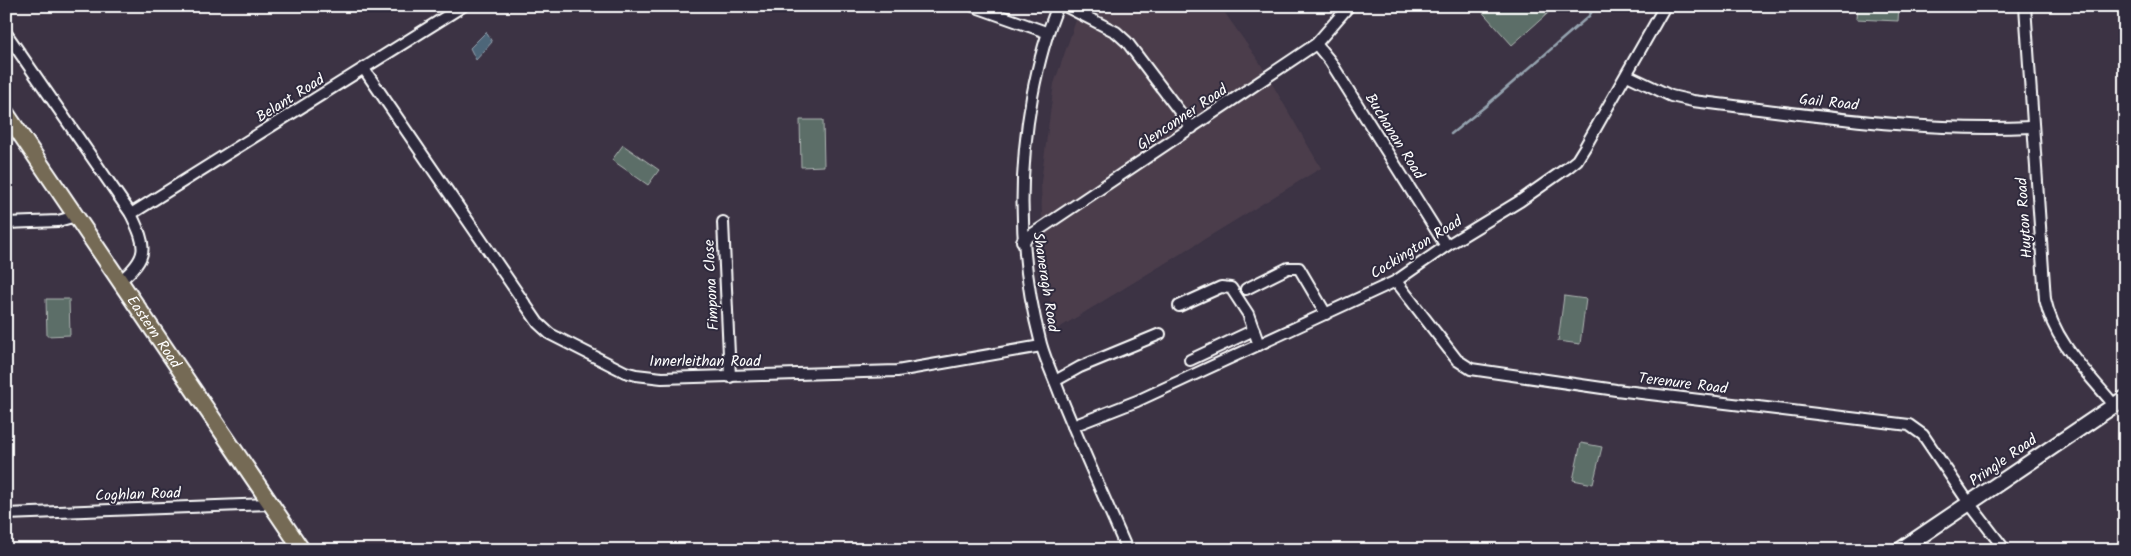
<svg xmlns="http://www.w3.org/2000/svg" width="2131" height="556" font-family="Kalam,sans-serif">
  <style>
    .built { fill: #4b3e4c }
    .green { fill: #5c6e67; stroke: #aeb6b3 }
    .water { fill: #4e6679; stroke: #95a3af }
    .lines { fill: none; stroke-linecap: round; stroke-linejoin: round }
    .stream { stroke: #95a3af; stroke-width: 2.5 }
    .street-casing { stroke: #fff; stroke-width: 14 }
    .secondary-casing { stroke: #fff; stroke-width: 18 }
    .primary-casing { stroke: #fff; stroke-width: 19 }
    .street { stroke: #2f2a3d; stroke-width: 10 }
    .secondary { stroke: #2f2a3d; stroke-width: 14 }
    .primary { stroke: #756a55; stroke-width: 15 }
    .labels { text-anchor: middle; stroke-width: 4; stroke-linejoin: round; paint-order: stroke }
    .street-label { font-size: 15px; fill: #fff; stroke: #2f2a3d }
  </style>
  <rect width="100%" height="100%" fill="#3c3344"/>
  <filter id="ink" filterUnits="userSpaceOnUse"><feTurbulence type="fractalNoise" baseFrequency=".02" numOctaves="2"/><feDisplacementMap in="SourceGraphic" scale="10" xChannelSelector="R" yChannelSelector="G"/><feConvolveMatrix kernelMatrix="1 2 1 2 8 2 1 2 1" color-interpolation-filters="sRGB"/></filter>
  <g filter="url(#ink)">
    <path class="built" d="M 1081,6 L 1220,6 L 1260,63 L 1321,168 L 1054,331 L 1043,244 L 1041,182 L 1054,84 Z"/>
    <g class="green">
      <path d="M 1477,6 L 1556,6 L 1512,45 Z"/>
      <path d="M 1857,6 L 1899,6 L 1898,21 L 1856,19 Z"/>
      <path d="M 800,120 L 823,120 L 824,166 L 801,167 Z"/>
      <path d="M 623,145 L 659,170 L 648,185 L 612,160 Z"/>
      <path d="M 1564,296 L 1586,299 L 1580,344 L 1558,341 Z"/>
      <path d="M 46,299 L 69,299 L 70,335 L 47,336 Z"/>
      <path d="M 1581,443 L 1602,447 L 1593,484 L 1573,480 Z"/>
    </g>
    <path class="water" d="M 486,32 L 492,42 L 476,60 L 470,48 Z"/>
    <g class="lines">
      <path class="stream" d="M 1451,134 L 1487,105 L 1589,16 L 1595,6"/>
      <g class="street-casing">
        <g id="street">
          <path d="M 973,6 L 1046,32"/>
          <path d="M 1058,6 C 1045,36 1038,65 1032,97 C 1017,181 1019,261 1041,344 C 1046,362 1055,380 1061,397 C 1082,449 1105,499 1127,550"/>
          <path d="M 1065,6 L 1116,32 L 1127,42 L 1192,128"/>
          <path d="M 2025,6 L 2045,299 C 2054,342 2087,372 2114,405"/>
          <path d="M 6,33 L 131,214 C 147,247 149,257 120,281"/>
          <path d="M 1316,44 L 1330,61 L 1446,246"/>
          <path d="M 364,69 L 538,323 L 550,334 L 625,372 L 636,375 L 662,378 L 897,371 L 1041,346"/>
          <path d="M 1627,75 L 1671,96 L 1693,101 C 1806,114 1919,133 2032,127"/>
          <path d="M 131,214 L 463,6"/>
          <path d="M 723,222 L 730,377"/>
          <path d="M 6,223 L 58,221 L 76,216"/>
          <path d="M 1022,241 L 1316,44 L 1349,6"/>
          <path d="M 1396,281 L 1457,360 L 1471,369 L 1616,390 L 1909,425 L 1923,435 L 1969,503 L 2005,550"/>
          <path d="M 1246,289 L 1288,268 L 1299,268 L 1326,314"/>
          <path d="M 1179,306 L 1221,287 L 1231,288 L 1248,314 L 1259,345"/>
          <path d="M 1190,360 L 1254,330"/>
          <path d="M 1055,381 L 1080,367 L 1160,334"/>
          <path d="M 1073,426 L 1137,401 L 1396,281 L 1446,246 L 1520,201 L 1567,168 L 1577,160 L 1585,147 L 1665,6"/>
          <path d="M 6,514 L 271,504"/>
        </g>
      </g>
      <g class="secondary-casing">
        <path id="secondary" d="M 1900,550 L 2125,398"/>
      </g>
      <g class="primary-casing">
        <g id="primary">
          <path id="s1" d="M 6,113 L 302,550"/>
        </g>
      </g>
      <use href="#street" class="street"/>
      <use href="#secondary" class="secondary"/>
      <use href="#primary" class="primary"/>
    </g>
  </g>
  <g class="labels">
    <g class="street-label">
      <text transform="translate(290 98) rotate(-32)" y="5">Belant Road</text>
      <text transform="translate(1829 102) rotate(6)" y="5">Gail Road</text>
      <text transform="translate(1182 117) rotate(-34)" y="5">Glenconner Road</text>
      <text transform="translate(1395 136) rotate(58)" y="5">Buchanan Road</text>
      <text transform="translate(2024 218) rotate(-94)" y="5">Huyton Road</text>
      <text transform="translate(1416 247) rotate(-32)" y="5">Cockington Road</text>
      <text transform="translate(1046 282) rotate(81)" y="5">Shaneragh Road</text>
      <text transform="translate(711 285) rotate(-93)" y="5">Fimpona Close</text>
      <text dy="5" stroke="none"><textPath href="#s1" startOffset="264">Eastern Road</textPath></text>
      <text x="705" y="366">Innerleithan Road</text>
      <text transform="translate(1683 383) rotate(7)" y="5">Terenure Road</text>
      <text transform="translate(2003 460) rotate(-35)" y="5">Pringle Road</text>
      <text transform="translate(138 494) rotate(-2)" y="5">Coghlan Road</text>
    </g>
  </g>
  <rect width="2131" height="556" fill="none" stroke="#2f2a3d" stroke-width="25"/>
  <rect x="12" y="12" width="2106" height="531" fill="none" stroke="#fff" stroke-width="2" filter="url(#ink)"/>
</svg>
